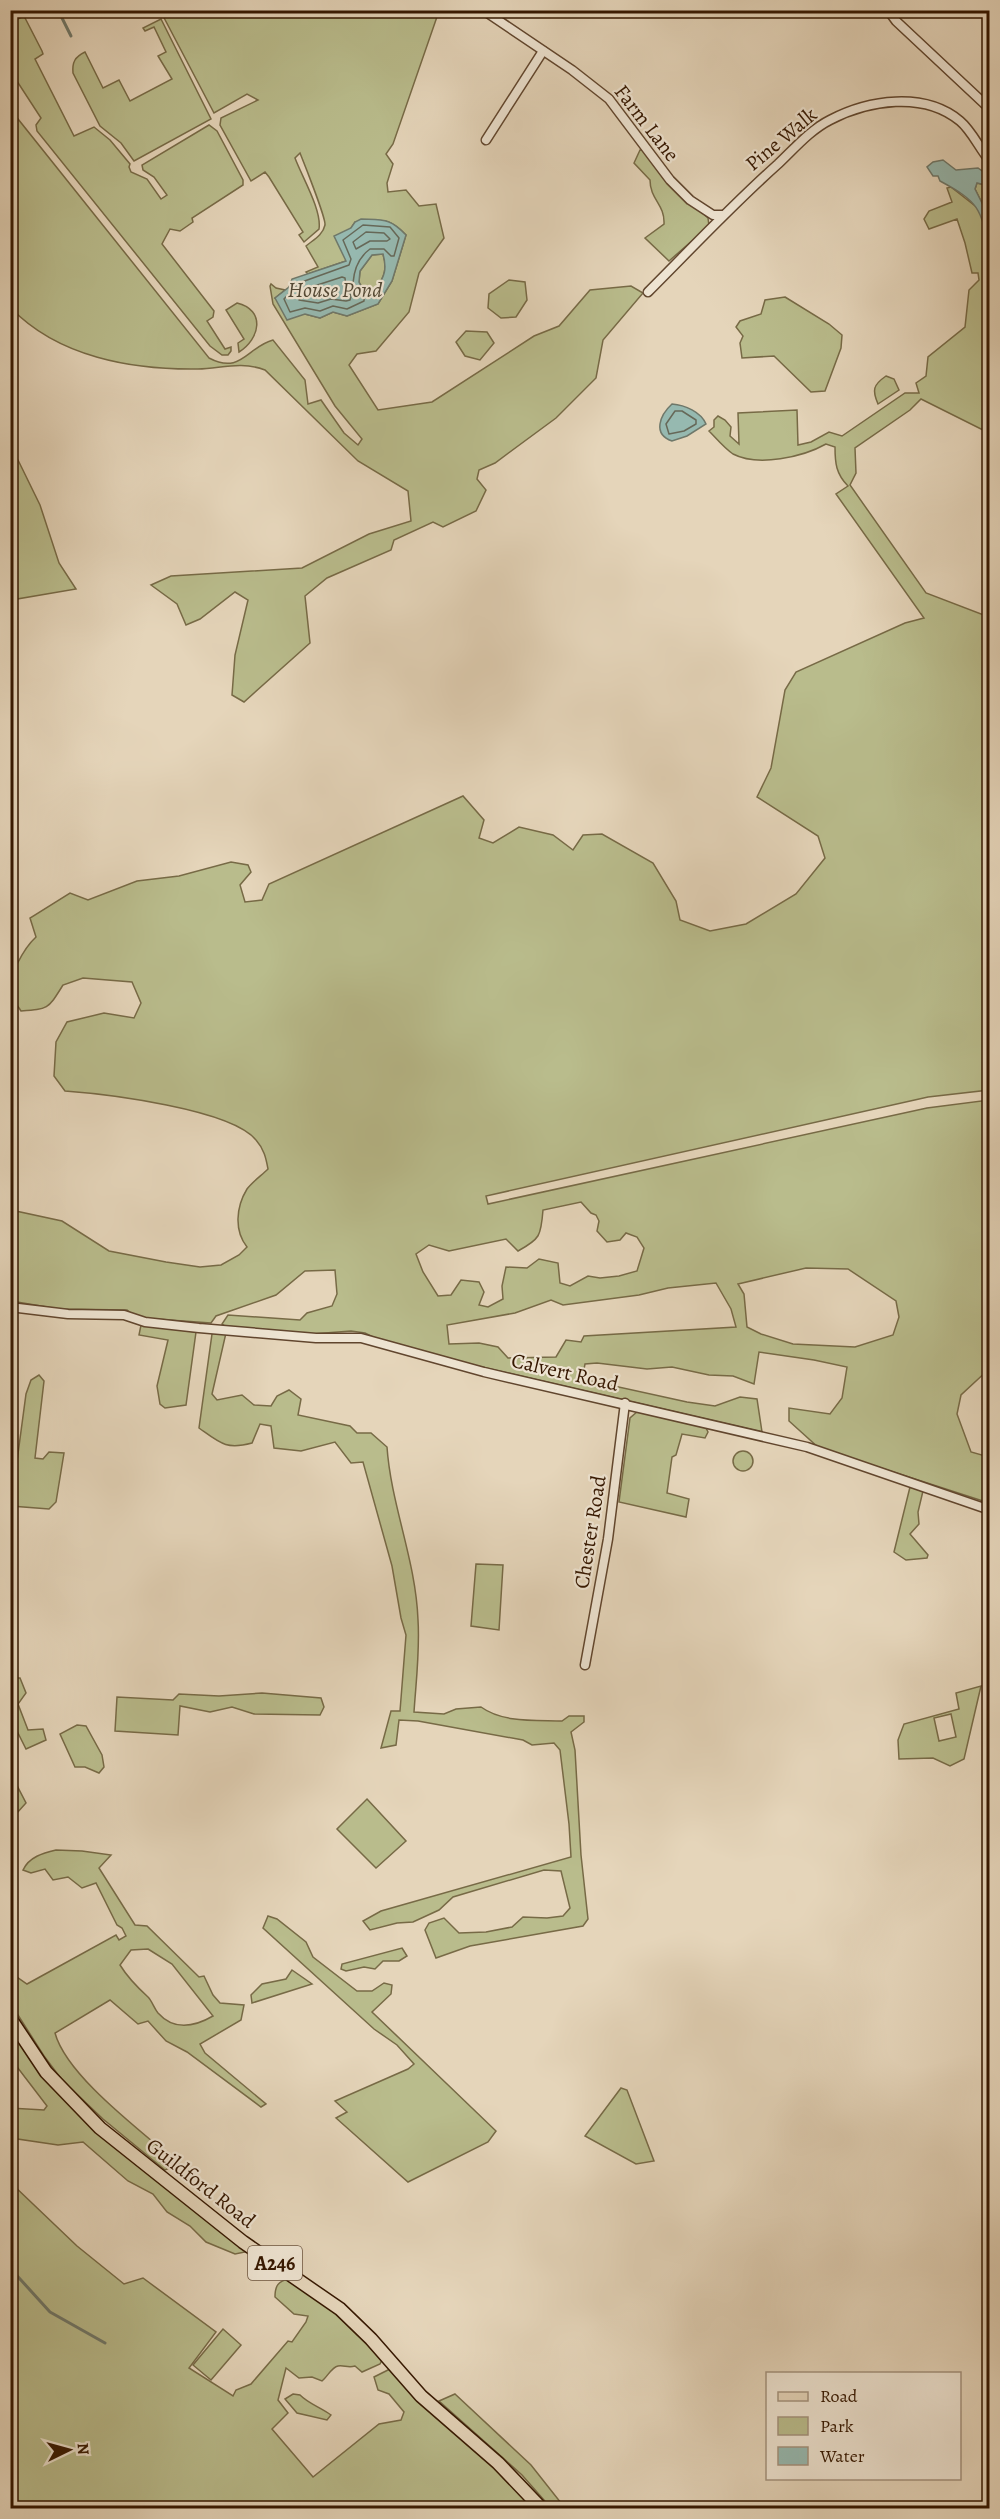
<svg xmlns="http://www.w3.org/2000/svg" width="1000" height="2519" font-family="Alegreya,serif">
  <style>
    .green { fill: #b9bc8c; stroke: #776a46; stroke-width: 1.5; fill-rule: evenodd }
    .water { fill: #96b9b0; stroke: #6f786a; stroke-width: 1.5; fill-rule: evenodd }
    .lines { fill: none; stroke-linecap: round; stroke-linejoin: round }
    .shore { stroke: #666858; stroke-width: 1.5 }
    .stream { stroke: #6f786a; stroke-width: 3 }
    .street-casing { stroke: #61462e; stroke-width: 11 }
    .primary-casing { stroke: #351700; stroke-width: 15 }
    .street { stroke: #eee4d2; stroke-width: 8 }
    .primary { stroke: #e5d5ba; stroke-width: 12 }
    .labels { text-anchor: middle; stroke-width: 4.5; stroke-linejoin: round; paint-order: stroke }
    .shield { fill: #eee4d2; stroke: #6c543f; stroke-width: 1.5 }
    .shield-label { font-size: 20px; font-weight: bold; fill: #351700 }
    .street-label { font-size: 21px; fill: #351700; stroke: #eee4d2 }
    .water-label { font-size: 22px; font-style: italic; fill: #524835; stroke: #eee4d2 }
  </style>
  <rect width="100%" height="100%" fill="#e5d5ba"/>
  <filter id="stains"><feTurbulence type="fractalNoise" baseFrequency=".00333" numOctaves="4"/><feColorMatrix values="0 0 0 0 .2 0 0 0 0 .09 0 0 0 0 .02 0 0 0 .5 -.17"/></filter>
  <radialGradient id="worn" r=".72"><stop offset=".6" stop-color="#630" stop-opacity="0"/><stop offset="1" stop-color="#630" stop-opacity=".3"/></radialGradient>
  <g class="green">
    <path d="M 182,10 L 439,11 L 393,144 L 386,154 L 393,164 L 387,183 L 388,192 L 406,190 L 419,206 L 436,204 L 444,238 L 419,273 L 409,312 L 376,351 L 357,354 L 349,365 L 378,410 L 432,402 L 534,336 L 559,326 L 590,290 L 631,286 L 643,293 L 603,340 L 596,378 L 556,418 L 495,463 L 479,470 L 477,479 L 486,490 L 476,511 L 443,527 L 433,522 L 394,540 L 391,550 L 327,578 L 305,596 L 310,643 L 244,702 L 232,695 L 235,655 L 248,600 L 235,592 L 200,619 L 186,625 L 177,604 L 151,585 L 171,576 L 302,568 L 369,534 L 411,521 L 408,491 L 358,461 L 265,370 C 241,361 223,368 198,369 C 132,370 58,357 11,308 L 10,230 L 14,226 L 10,222 L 10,109 L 209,358 C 241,375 247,347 273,340 L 305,380 L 308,404 L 321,400 L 344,433 L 358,445 L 362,439 L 335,406 L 273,304 L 270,286 L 271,284 L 276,288 L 285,290 L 275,298 L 305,314 L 320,318 L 333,312 L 347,316 L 378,304 L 392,281 L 406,235 C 388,216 380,220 355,222 L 351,228 L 346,261 L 308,274 L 306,272 L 318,267 L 306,246 C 313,240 323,235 325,225 C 326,219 304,163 300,153 L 295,158 C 302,177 322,210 319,229 L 304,242 L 299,235 L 303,232 L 269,177 L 265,172 L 251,181 L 220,125 L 221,118 L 258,100 L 247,94 L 214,113 L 161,12 L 178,11 L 180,14 Z"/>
    <path d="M 11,11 L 14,11 L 18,19 L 24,16 L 42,51 L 43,54 L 35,59 L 74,136 L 94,127 L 110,140 L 130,164 L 129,167 L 131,172 L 147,179 L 161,199 L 167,195 L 154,177 L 143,170 L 142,165 L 209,125 L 217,131 L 243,180 L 243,185 L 192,218 L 193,222 L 180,231 L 170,229 L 162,244 L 214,311 L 213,317 L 207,321 L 225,349 L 231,347 L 231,351 L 228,355 L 222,355 L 210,346 L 37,131 L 36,125 L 41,118 L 11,72 Z"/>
    <path d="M 161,19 L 211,119 L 134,161 L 121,143 L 100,126 L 73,73 C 72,62 75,57 85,52 L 103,88 L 119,80 L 130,101 L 172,79 L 158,56 L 166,52 L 154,27 L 145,31 L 143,28 Z"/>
    <path d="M 640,150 L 646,151 L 680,193 L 708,218 L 709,226 L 669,261 L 645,238 L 664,224 C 665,204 650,200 650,180 L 634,163 Z"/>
    <path d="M 977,183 L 989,186 L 989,209 L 983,205 L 975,189 Z"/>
    <path d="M 951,187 L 979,209 L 984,223 L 990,250 L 987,337 L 990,339 L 989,433 L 921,399 L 910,410 L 855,448 L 856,473 L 850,485 L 926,593 L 989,617 L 989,1090 L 928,1097 L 486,1196 L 488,1204 L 927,1108 L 989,1100 L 989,1369 L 961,1395 L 957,1414 L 971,1452 L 989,1457 L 989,1503 L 819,1448 L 789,1421 L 789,1408 L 830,1414 L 842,1398 L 847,1367 L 814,1360 L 759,1352 L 754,1384 L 733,1376 L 709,1375 L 672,1367 L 647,1369 L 597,1363 L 585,1364 L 582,1379 L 687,1402 L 715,1406 L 740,1397 L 757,1399 L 762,1432 L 443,1358 L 377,1339 L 365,1333 L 351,1331 L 312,1334 L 225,1326 L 222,1324 L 228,1315 L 300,1320 L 307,1313 L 332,1306 L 337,1294 L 335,1270 L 305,1271 L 276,1295 L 216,1316 L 211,1323 L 142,1318 L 133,1315 L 127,1310 L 59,1309 L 11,1301 L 11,1210 L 62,1221 L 109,1251 L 166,1262 L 200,1267 L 221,1265 L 239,1255 L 247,1247 C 234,1231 236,1207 247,1189 C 252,1182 262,1175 268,1169 C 266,1158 264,1149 256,1140 C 231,1109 106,1094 65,1091 L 54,1076 L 56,1042 L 67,1022 L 104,1013 L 134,1018 L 141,1003 L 132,982 L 83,978 L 63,985 C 48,1009 49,1009 21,1011 C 18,1006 12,1000 11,994 C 6,978 25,947 36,937 L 30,918 L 70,893 L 88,900 L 137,881 L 179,876 L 231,862 L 248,865 L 251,872 L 240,885 L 245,902 L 262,900 L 269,884 L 463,796 L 484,820 L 479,838 L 493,843 L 519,827 L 553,835 L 573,850 L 583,835 L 602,834 L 653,863 L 676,901 L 680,920 L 710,931 L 746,924 L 796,894 L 825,858 L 818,836 L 757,797 L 771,768 L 785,690 L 796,672 L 905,623 L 924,618 L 836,494 L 848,486 C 836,474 835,463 835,447 L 826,444 C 803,457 758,467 733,454 C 724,448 716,438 709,431 L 714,427 L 714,420 L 718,416 L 725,420 L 731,427 L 730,436 L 739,444 L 738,413 L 797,410 L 798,445 L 811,442 L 829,432 L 842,436 L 905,393 L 919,393 L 916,383 L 926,376 L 928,357 L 965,327 L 969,290 L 979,280 L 978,273 L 972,273 L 965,243 L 957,219 L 929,229 L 924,219 L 929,211 L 952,202 L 947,188 ZM 581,1202 L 591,1213 L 596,1215 L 599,1221 L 597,1231 L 607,1242 L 620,1240 L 626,1233 L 637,1237 L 644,1248 L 637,1271 L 619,1276 L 600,1278 L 588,1276 L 570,1286 L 560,1283 L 558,1263 L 539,1259 L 527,1268 L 506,1267 L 502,1286 L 503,1299 L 488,1307 L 479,1305 L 484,1292 L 479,1282 L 461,1280 L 451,1295 L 438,1296 L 423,1272 L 416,1254 L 429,1245 L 449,1251 L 506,1239 L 518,1251 C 540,1239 541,1236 543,1210 ZM 806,1268 L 848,1269 L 896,1301 L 899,1317 L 893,1335 L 855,1347 L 793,1344 L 761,1334 L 747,1327 L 744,1294 L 738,1284 ZM 716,1283 L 731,1309 L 736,1327 L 584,1336 L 581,1342 L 566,1340 L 556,1357 L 508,1358 L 498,1347 L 479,1343 L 449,1344 L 447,1325 L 515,1313 L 551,1300 L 563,1305 L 639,1295 L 668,1288 Z"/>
    <path d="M 383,254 C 387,268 385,277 376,288 L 364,291 L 359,282 L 360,271 L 372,255 Z"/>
    <path d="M 509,280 L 525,282 L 527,300 L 516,317 L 501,318 L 488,308 L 489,294 Z"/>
    <path d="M 785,297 L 829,324 L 842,335 L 841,348 L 825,391 L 811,392 L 774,356 L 742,358 L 740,343 L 743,336 L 736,327 L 740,321 L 761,314 L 765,300 Z"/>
    <path d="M 237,303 C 266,310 260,339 239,352 L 238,343 L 244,339 L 226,310 Z"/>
    <path d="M 466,331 L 487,332 L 494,343 L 480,360 L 465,356 L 456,342 Z"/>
    <path d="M 886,376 L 894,379 L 899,390 L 878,404 C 872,390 873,385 886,376 Z"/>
    <path d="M 11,457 L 18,460 L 40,505 L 59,563 L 76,589 L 11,600 Z"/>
    <path d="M 141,1325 L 196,1332 L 186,1405 L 165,1408 L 160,1404 L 157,1386 L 168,1340 L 139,1335 Z"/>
    <path d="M 216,1332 L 226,1333 L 212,1394 L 217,1400 L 242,1395 L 254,1405 L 271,1406 L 277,1396 L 289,1390 L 301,1399 L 298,1415 L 350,1426 L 357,1433 L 371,1433 L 387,1447 C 391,1505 416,1561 418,1620 C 420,1650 416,1682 414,1712 L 444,1714 L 456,1709 L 481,1707 C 503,1723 536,1720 562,1721 L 569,1716 L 584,1716 L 584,1722 L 571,1732 L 575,1750 L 581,1855 L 588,1919 L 583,1926 L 470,1946 L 436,1958 L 425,1930 L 429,1923 L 444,1918 L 459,1933 L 486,1932 L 512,1927 L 523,1917 L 547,1918 L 563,1916 L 570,1908 L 561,1871 L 544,1870 L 453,1897 L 439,1910 L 413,1922 L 397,1923 L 370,1930 L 363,1921 L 381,1911 L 571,1857 L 569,1824 L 560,1750 L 554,1743 L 532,1745 L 523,1740 L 418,1721 L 399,1720 L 396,1745 L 381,1748 L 391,1711 L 400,1711 L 406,1635 L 401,1618 L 392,1566 L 363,1462 L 351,1463 L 335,1442 L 301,1451 L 274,1448 L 271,1426 L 260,1424 L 252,1443 C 226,1450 220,1443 199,1428 L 212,1334 Z"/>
    <path d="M 39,1375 L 44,1381 L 35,1458 L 43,1459 L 49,1452 L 64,1453 L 56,1502 L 49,1509 L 11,1506 L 26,1394 L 31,1380 Z"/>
    <path d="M 638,1411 L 705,1426 L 708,1432 L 705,1438 L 682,1434 L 676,1455 L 672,1457 L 667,1493 L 689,1499 L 686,1517 L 619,1502 L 630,1418 Z"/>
    <circle cx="743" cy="1461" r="10"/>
    <path d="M 910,1487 L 923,1491 L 918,1512 L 919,1524 L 910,1534 L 928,1555 L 927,1558 L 906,1560 L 894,1552 Z"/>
    <path d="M 476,1564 L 503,1565 L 499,1630 L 471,1626 Z"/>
    <path d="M 11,1678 L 20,1678 L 26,1693 L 18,1704 L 28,1730 L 43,1729 L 46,1740 L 26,1749 L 11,1719 Z"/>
    <path d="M 981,1686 L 964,1759 L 950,1766 L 933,1758 L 899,1759 L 898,1740 L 904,1724 L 959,1709 L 956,1693 ZM 951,1714 L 956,1737 L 939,1741 L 934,1718 Z"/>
    <path d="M 262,1693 L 321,1698 L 324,1707 L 320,1715 L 254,1714 L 232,1707 L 210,1712 L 180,1706 L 178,1735 L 115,1731 L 117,1697 L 173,1700 L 179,1694 L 219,1696 Z"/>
    <path d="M 77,1725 L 86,1726 L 102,1755 L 104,1767 L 99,1773 L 85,1767 L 75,1767 L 60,1734 Z"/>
    <path d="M 11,1774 L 26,1803 L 16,1814 L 11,1801 Z"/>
    <path d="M 367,1799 L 406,1841 L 376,1868 L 337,1829 Z"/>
    <path d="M 56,1850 L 82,1851 L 111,1855 L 99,1868 L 135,1925 L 147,1926 L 199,1977 L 204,1976 L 213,1995 L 220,2003 L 244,2005 L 241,2020 L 200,2044 L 205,2053 L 266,2104 L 261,2107 L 187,2052 L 166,2041 L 148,2021 L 138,2024 L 110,2000 L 55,2033 C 67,2077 144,2133 179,2164 L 165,2170 L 103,2119 L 62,2080 L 44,2056 L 11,2004 L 11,1973 L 27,1984 L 116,1935 L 119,1940 L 126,1936 L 122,1928 L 117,1925 L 96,1883 L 82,1888 L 68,1877 L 53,1880 L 45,1869 L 31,1873 L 23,1870 C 29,1857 43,1853 56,1850 ZM 148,1949 L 172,1964 L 213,2016 C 194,2027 174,2031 158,2013 C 154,2008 152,2001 148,1997 C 137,1987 128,1978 120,1965 L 131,1950 Z"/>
    <path d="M 268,1916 L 277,1919 L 306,1942 L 313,1957 L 357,1991 L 372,1991 L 384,1983 L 392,1985 L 391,1994 L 372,2012 L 496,2131 L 488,2142 L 408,2182 L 336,2118 L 347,2112 L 335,2101 L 408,2069 L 414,2064 L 397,2045 L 374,2029 L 263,1928 Z"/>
    <path d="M 402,1948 L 407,1956 L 399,1961 L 383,1961 L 375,1969 L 364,1967 L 346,1971 L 341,1969 L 342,1964 Z"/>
    <path d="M 292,1970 L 312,1984 L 252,2003 L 251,1995 L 262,1984 L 286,1979 Z"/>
    <path d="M 11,2023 L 42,2073 L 243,2247 L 245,2252 L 235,2254 L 206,2242 L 190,2226 L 167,2212 L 153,2194 L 128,2181 L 83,2142 L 58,2145 L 11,2138 L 10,2108 L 44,2110 L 47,2106 L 11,2059 Z"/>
    <path d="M 621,2088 L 627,2090 L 654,2161 L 636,2164 L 585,2136 Z"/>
    <path d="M 11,2183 L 77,2246 L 124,2284 L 143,2278 L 216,2332 L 189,2368 L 233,2396 L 236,2390 L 251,2384 L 288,2341 L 292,2342 L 306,2322 L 308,2316 L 294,2314 L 275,2297 C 275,2286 278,2281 289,2279 L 342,2316 L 382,2360 L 380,2364 L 362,2372 L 355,2366 C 348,2368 344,2365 338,2366 C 332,2367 327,2377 322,2381 L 312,2377 L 299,2378 L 286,2368 L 278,2400 L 288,2413 L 272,2429 L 313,2477 L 379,2424 L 401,2420 L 404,2412 L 389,2394 L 378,2390 L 374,2377 L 390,2369 L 466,2440 L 535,2508 L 11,2508 Z"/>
    <path d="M 223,2329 L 241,2345 L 211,2380 L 193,2365 Z"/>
    <path d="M 293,2394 L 300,2395 C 309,2404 320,2407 331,2415 L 327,2420 L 297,2413 L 285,2399 Z"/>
    <path d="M 455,2394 L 531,2465 L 565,2508 L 551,2508 L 522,2475 L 439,2401 Z"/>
  </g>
  <g class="water">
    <path d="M 943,160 L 956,170 L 978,168 L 989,176 L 989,186 L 977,183 L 975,189 L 983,205 L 989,209 L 989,250 C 981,208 979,202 940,181 L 938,176 L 933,176 L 927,167 L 933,162 Z"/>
    <path d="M 361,219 C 384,220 390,218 406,235 L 392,281 L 378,304 L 347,316 L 333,312 L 320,318 L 305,314 L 287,320 L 275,298 L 289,287 L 292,279 L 346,261 L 334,236 L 351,228 L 355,222 ZM 383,254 C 387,268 385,277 376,288 L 364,291 L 359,282 L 360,271 L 372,255 Z"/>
    <path d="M 672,404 C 685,405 701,412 706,424 L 687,436 L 672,441 C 652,434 660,415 672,404 Z"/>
  </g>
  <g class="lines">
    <g class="shore">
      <path d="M 363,225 L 390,227 L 399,238 L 394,256 L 391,256 L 384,249 L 370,249 C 359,257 354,270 353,283 L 364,298 L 364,301 L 347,309 L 333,306 L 320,311 L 305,308 L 290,312 L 284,299 L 299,283 L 349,265 L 351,259 L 343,240 Z"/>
      <path d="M 366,232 L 384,233 L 390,239 L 387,241 L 370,241 L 356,249 L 353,242 Z"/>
      <path d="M 342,277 L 345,278 L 346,287 L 351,296 L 350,300 L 346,301 L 331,299 L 318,303 L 299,300 L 305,289 Z"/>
      <path d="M 675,411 L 682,411 L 696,420 L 696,424 L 684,431 L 669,434 L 666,424 Z"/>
    </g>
    <g class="stream">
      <path d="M 58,10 L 71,36"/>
      <path d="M 10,2268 L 50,2312 L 105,2343"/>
    </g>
    <g class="street-casing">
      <g id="street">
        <path d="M 483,10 L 572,70 L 609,99 L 670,180 L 690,200 L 713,215 L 722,215"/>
        <path d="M 888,10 L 896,21 L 990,109"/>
        <path d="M 486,140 L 543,51"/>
        <path d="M 648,292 C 691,249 732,205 778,164 C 794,149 810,130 830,120 C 868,100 924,91 960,121 C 972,131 979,148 990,161"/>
        <path d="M 10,1307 L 68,1314 L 124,1315 L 145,1322 L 199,1328 L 316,1338 L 361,1338 L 484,1372 L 807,1447 L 990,1510"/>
        <path d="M 585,1665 L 608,1539 L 625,1403"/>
      </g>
    </g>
    <g class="primary-casing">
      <path id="primary" d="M 10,2018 L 46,2072 L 100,2128 L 243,2242 L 340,2309 L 371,2339 L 421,2396 L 498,2463 L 541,2508"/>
    </g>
    <use href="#street" class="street"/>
    <use href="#primary" class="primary"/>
  </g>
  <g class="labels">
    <rect class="shield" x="248" y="2246" width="54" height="34" rx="4.5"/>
    <g class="shield-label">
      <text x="275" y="2270">A246</text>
    </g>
    <g class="street-label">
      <text transform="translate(647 123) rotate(52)" y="7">Farm Lane</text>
      <text transform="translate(781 139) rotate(-40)" y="7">Pine Walk</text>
      <text transform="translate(565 1372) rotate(13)" y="7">Calvert Road</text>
      <text transform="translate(590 1532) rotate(-81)" y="7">Chester Road</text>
      <text transform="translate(201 2183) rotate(38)" y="7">Guildford Road</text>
    </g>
    <g class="water-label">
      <text x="335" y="297">House Pond</text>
    </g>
  </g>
  <rect width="1000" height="2519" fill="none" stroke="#e5d5ba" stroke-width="36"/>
  <rect x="12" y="12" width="976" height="2495" fill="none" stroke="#351700" stroke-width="3"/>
  <rect x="18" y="18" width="964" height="2483" fill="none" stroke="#351700" stroke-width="1.5"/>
  <rect x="766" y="2372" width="195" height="108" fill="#eee4d2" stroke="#a4927e" stroke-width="1.5"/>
  <rect x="778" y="2392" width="30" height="9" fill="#e5d5ba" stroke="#a4927e" stroke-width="1.5"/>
  <text x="820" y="2402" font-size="18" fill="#351700">Road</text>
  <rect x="778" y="2417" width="30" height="18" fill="#b9bc8c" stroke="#a4927e" stroke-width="1.5"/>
  <text x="820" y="2432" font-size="18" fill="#351700">Park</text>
  <rect x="778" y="2447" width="30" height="18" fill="#96b9b0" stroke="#a4927e" stroke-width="1.5"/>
  <text x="820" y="2462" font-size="18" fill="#351700">Water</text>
  <g transform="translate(69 2450) rotate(85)" stroke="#eee4d2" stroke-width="4.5" paint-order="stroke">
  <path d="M0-4.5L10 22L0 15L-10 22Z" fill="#351700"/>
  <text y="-9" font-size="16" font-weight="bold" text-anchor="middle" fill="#351700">N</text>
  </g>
  <rect width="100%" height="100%" filter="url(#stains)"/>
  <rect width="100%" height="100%" fill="url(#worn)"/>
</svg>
